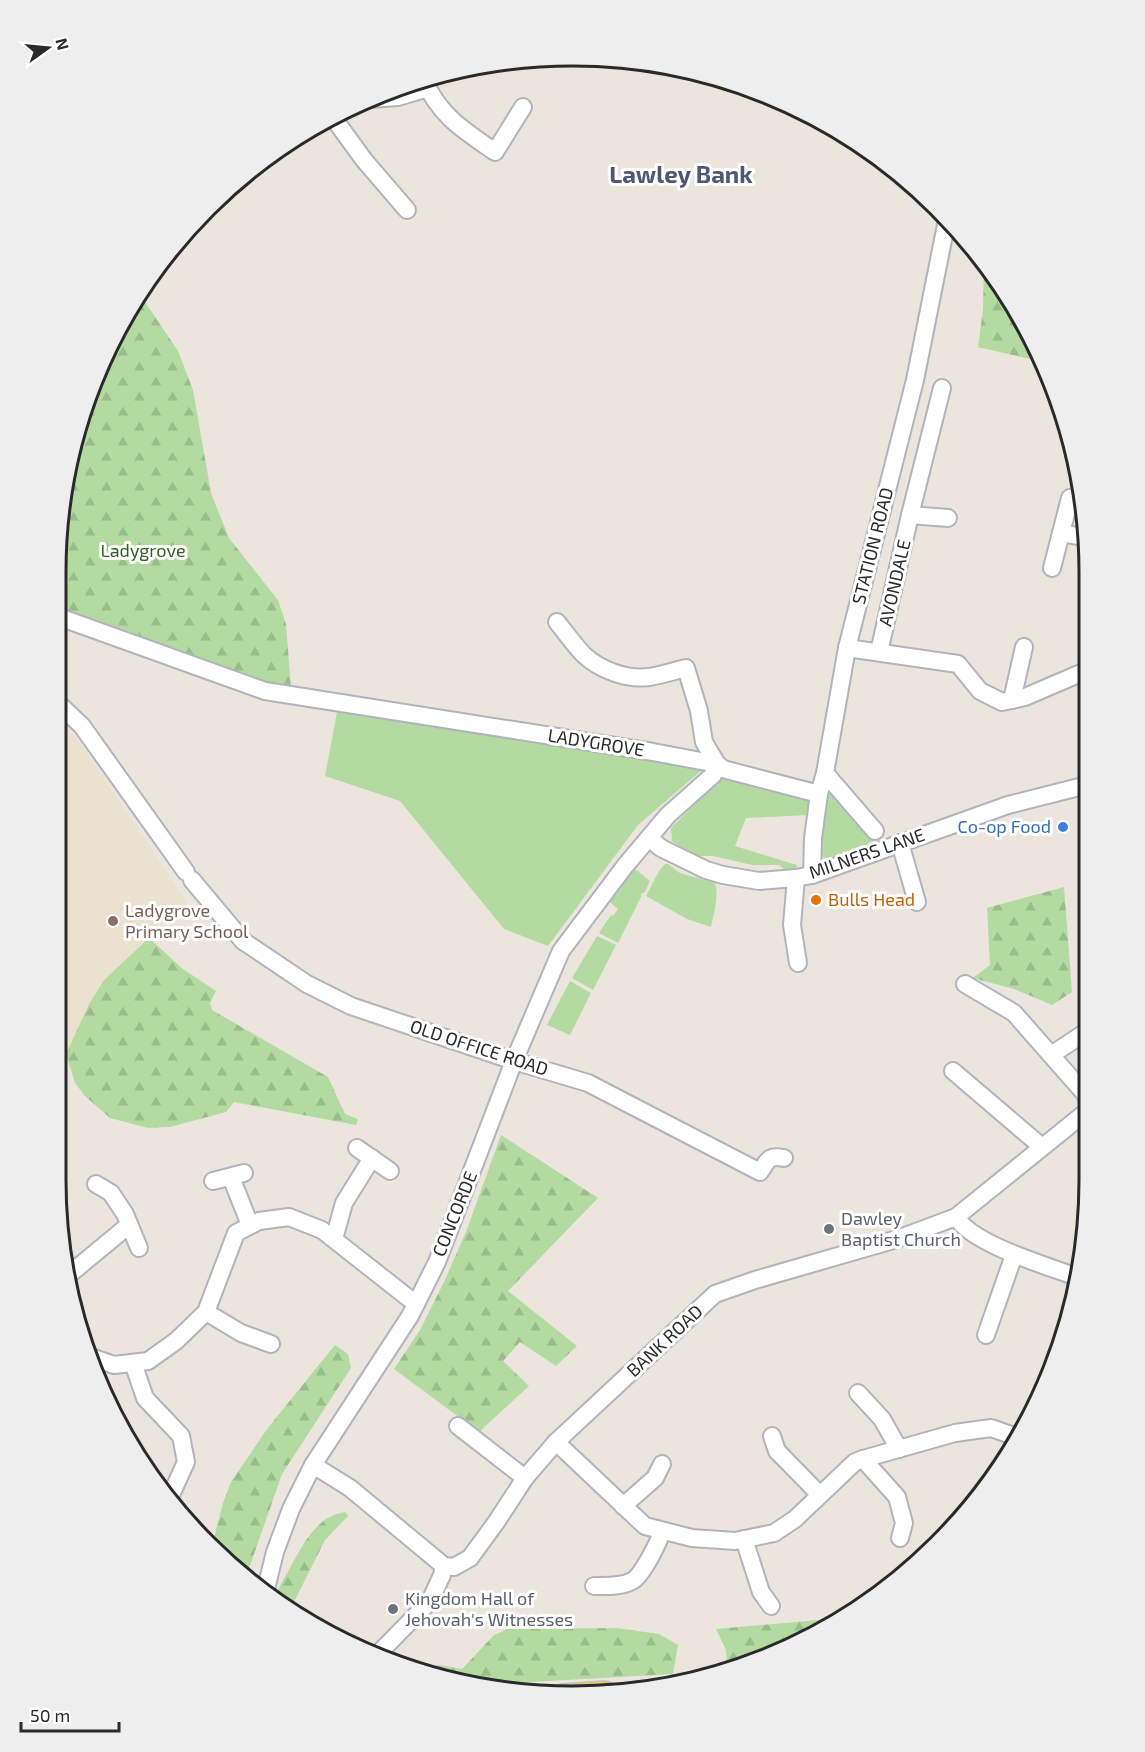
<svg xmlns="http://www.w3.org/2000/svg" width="1145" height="1752" font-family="'Exo 2',sans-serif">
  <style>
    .education { fill: #eae2cf }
    .grass { fill: #b3dba1 }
    .forest { fill: url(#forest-firs) }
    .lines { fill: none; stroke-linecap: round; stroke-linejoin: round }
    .minor-casing { stroke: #b1b4bc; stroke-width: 20 }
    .major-casing { stroke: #c3c3c3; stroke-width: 24 }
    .minor { stroke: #fff; stroke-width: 16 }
    .major { stroke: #e1c86d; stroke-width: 21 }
    .shop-dot { fill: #3f7fe0; stroke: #fff; stroke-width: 2 }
    .food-dot { fill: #e8710a; stroke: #fff; stroke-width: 2 }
    .education-dot { fill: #8d6e63; stroke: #fff; stroke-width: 2 }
    .worship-dot { fill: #6b7280; stroke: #fff; stroke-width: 2 }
    .labels { text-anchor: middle; stroke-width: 6; stroke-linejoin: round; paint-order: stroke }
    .street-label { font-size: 18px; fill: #2a2a2a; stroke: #fff }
    .park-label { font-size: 18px; fill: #2e5f22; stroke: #fff }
    .shop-label { font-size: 18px; fill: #366cbe; stroke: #fff; text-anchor: end }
    .food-label { font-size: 18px; fill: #c56008; stroke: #fff; text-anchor: start }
    .education-label { font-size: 18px; fill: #785e54; stroke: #fff; text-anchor: start }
    .worship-label { font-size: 18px; fill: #5b616d; stroke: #fff; text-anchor: start }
    .district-label { font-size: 24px; font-weight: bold; fill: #505676; stroke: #fff }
    .rim { fill: none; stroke: #2a2a2a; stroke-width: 3 }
  </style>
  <defs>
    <pattern id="forest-firs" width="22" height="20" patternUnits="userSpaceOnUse" patternTransform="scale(1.5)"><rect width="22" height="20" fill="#b3dba1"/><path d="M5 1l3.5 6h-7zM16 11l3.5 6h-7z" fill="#9abc8b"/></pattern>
  </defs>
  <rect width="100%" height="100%" fill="#ebe5de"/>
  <path class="education" d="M 59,724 L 76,737 L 187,903 L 104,980 L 89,1004 L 66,1054 L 56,1094 Z"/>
  <g class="grass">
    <path d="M 337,712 L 703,769 L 638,825 L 548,946 L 504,929 L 400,801 L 325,776 Z"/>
    <path d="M 722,777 L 813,799 L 809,815 L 746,818 L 735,846 L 797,865 L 796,869 L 785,870 L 779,865 L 752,865 L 713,856 L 696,856 L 672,841 L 671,828 Z"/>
    <path d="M 830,788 L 877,846 L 838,860 L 828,860 L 820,855 L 820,839 Z"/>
    <path d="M 665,864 L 668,864 L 680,873 L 715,883 C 719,897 714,913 711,927 L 687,919 L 646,896 L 659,871 Z"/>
    <path d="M 635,869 L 650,881 L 645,892 L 641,894 L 642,895 L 618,943 L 599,933 L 611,915 L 613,916 L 618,909 L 610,902 Z"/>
    <path d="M 597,936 L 616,945 L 593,990 L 572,978 Z"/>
    <path d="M 570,981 L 591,993 L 570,1035 L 547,1025 Z"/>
  </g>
  <g class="forest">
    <path d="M 984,260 L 1036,344 L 1043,362 L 978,347 L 983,309 Z"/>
    <path d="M 141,296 L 178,351 L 193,390 L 211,493 L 229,538 L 278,600 L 286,624 L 291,689 L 264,684 L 59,613 L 60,505 L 109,344 Z"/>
    <path d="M 1064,887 L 1072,992 L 1052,1005 L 1014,989 L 973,978 L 990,965 L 987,908 Z"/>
    <path d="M 149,938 L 183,969 L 216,991 L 210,1003 L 212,1010 L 328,1077 L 345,1114 L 358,1119 L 356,1125 L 234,1102 L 226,1112 L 170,1127 L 148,1128 L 110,1118 L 85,1096 L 75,1083 L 66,1054 L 89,1004 L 104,980 Z"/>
    <path d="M 501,1135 L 598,1198 L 508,1291 L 577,1346 L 556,1366 L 520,1342 L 503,1361 L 529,1386 L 479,1432 L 394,1369 L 420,1330 L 444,1282 L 466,1232 Z"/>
    <path d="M 335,1345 L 348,1354 L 351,1368 L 282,1474 L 246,1577 L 213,1542 L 223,1503 L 231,1482 L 267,1429 Z"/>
    <path d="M 345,1512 L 348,1516 L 325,1540 L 294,1602 L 296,1610 L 275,1599 C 278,1588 284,1578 290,1568 C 302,1546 317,1515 345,1512 Z"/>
    <path d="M 840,1618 L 736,1665 L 727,1666 L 726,1650 L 716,1629 Z"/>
    <path d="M 616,1628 L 659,1634 L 678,1645 L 673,1674 L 495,1684 L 418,1671 L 439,1665 L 462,1669 L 494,1635 L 508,1629 Z"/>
  </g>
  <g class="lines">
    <g class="minor-casing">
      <g id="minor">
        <path d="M 423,79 C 441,117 462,129 495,152 L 523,107"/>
        <path d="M 369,99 L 398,97 L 428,88"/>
        <path d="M 332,116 L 364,160 L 407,210"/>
        <path d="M 910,515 L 948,518"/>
        <path d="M 1061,533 L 1088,538"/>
        <path d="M 1052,568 L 1070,498"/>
        <path d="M 59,617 L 265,691 L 653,752 L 717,764 L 723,769 L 819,794"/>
        <path d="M 847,648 L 958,664 L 980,691 L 1002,702 L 1025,697 L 1088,670"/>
        <path d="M 879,652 L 910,515 L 942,388"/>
        <path d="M 1012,700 L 1024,647"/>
        <path d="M 59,704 L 82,726 L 186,872"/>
        <path d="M 825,773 L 875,831"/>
        <path d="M 649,838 L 661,848 L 706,870 L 723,875 L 759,881 L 796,878 L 812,875 L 1008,805 L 1087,785"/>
        <path d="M 900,843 L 917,902"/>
        <path d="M 812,875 L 813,838 L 819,794 L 825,773 L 847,648 L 915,380 L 947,220"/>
        <path d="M 796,878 L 792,925 L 798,963"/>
        <path d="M 192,880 L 243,941 L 307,984 L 351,1006 L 514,1061 L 588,1083 L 760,1172 C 768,1160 768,1155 784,1158"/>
        <path d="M 965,984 L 1014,1013 L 1086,1095"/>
        <path d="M 1051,1055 L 1086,1032"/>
        <path d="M 953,1071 L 1042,1147"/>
        <path d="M 357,1148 L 390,1171"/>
        <path d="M 231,1177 L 250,1225"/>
        <path d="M 213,1181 L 244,1173"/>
        <path d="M 96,1184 L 111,1193 L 125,1214 L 139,1248"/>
        <path d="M 956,1217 C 972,1244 1047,1266 1077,1277"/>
        <path d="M 334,1239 L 344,1203 L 372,1158"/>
        <path d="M 71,1273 L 129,1225"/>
        <path d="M 206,1312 L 241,1333 L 271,1344"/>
        <path d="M 986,1335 L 1014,1255"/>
        <path d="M 88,1356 L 114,1365 L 148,1361 L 176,1341 L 206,1312 L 236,1233 L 259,1221 L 289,1217 L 322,1230 L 416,1304"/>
        <path d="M 133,1363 L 145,1398 L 181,1436 L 186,1462 L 170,1497"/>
        <path d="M 858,1393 L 882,1419 L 899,1449"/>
        <path d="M 458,1426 L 525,1478"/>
        <path d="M 772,1436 L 777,1451 L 820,1495"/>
        <path d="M 556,1442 L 645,1526 L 692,1538 L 735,1541 L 774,1533 L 795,1519 L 855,1462 L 863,1459 L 955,1433 L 991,1428 L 1014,1436"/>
        <path d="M 863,1459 L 897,1497 L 904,1523 L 900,1538"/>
        <path d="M 313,1465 L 350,1488 L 444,1566 L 454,1567 L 470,1558 L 497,1521 L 525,1478 L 556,1442 L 715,1294 L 755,1280 L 897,1239 L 956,1217 L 1086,1112"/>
        <path d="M 623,1506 L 655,1478 L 662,1464"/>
        <path d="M 744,1539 L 761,1592 L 771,1606"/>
        <path d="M 594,1586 C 606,1586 621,1587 632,1581 C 642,1576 659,1542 662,1531"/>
        <path d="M 265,1593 L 275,1552 L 291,1509 L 313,1465 L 410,1316 L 437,1262 L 514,1061 L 561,951 L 625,866 L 668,815 L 713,775 L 717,764 L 704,742 L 699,711 L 686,668 C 674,671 662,675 649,677 C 627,680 600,670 584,655 C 574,645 566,633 557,622"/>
        <path d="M 378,1654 L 430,1601 L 442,1575 L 444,1566"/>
      </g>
    </g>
    <g class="major-casing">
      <path id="major" d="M 563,1695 L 605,1692"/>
    </g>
    <use href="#minor" class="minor"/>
    <use href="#major" class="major"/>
  </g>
  <circle class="shop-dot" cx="1063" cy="827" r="6"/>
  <circle class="food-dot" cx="816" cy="900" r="6"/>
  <circle class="education-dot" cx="113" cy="921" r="6"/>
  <g class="worship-dot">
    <circle cx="829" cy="1229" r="6"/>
    <circle cx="393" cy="1609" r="6"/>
  </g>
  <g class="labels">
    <g class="street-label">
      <text transform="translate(873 546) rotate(-76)" y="6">STATION ROAD</text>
      <text transform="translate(895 583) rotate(-77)" y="6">AVONDALE</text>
      <text transform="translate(596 743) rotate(9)" y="6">LADYGROVE</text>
      <text transform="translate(867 854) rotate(-19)" y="6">MILNERS LANE</text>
      <text transform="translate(479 1048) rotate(18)" y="6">OLD OFFICE ROAD</text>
      <text transform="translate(455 1214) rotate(-68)" y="6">CONCORDE</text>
      <text transform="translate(665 1341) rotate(-43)" y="6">BANK ROAD</text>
    </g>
    <g class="park-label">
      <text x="143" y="557">Ladygrove</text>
    </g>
    <g class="shop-label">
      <text x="1051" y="833">Co-op Food</text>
    </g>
    <g class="food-label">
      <text x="828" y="906">Bulls Head</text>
    </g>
    <g class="education-label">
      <text x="125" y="917">Ladygrove<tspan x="125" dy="21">Primary School</tspan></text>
    </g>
    <g class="worship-label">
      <text x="841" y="1225">Dawley<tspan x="841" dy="21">Baptist Church</tspan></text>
      <text x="405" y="1605">Kingdom Hall of<tspan x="405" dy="21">Jehovah's Witnesses</tspan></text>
    </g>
    <g class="district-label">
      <text x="681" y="183">Lawley Bank</text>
    </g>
  </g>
  <path d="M0 0H1145V1752H0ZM572 66H573A506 506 0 0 1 1079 572V1180A506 506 0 0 1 573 1686H572A506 506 0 0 1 66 1180V572A506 506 0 0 1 572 66Z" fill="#eee" fill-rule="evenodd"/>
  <path class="rim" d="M572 66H573A506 506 0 0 1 1079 572V1180A506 506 0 0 1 573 1686H572A506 506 0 0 1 66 1180V572A506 506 0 0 1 572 66Z"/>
  <g transform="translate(48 48) rotate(75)" stroke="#ffffff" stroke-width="4.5" paint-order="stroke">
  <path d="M0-4.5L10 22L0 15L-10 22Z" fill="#2a2a2a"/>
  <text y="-9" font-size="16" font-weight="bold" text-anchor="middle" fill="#2a2a2a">N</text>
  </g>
  <path d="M21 1722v9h98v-9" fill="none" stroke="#2a2a2a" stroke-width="3"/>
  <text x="30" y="1722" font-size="18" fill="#2a2a2a" stroke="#ffffff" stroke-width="4.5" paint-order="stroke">50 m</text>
</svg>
